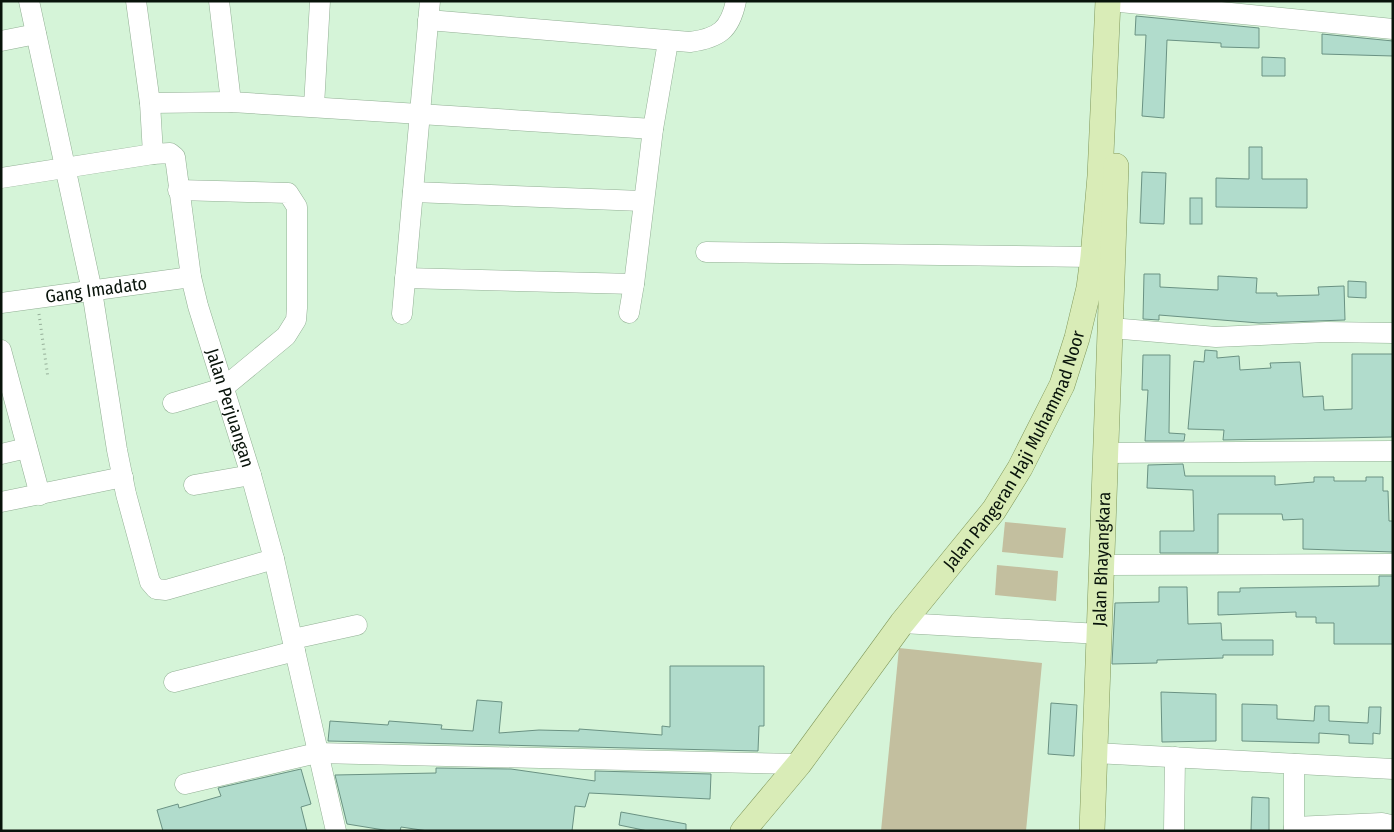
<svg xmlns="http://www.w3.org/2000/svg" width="1394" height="832" font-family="'Fira Sans Condensed',sans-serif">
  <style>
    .green { fill: #c3bf9f }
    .building { fill: #b1dccc; stroke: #6a9283 }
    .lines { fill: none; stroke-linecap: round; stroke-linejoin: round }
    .minor-casing { stroke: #92af94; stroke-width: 21 }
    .major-casing { stroke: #80985b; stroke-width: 26 }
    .path { stroke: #96af99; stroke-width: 3; stroke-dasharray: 1 4; stroke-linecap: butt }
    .minor { stroke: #fff; stroke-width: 20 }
    .major { stroke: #d9ecb7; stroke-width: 25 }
    .labels { text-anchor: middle; stroke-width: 4; stroke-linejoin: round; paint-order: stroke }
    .street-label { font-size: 18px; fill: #08130a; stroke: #ebfeed }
  </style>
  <rect width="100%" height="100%" fill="#d5f4d8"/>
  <g class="green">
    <path d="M 1005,522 L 1066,528 L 1063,558 L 1002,552 Z"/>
    <path d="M 997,565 L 1058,571 L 1056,601 L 995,595 Z"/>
    <path d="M 899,648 L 1042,663 L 1026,831 L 881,831 Z"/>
  </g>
  <g class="building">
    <path d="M 1136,16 L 1259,28 L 1259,48 L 1221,47 L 1221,43 L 1167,40 L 1164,118 L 1142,116 L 1146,35 L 1135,35 Z"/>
    <path d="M 1322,34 L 1393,41 L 1393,56 L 1322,54 Z"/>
    <path d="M 1262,57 L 1285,58 L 1285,76 L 1262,76 Z"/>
    <path d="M 1249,147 L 1262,147 L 1262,179 L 1307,179 L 1307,208 L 1216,207 L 1216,178 L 1249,179 Z"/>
    <path d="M 1142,172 L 1166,173 L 1164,224 L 1140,223 Z"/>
    <rect x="1190" y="198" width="12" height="26"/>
    <path d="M 1144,274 L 1160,274 L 1160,287 L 1218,290 L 1218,276 L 1257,278 L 1256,293 L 1277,293 L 1277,296 L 1319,295 L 1318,287 L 1344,286 L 1345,320 L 1259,323 L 1159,315 L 1159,320 L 1143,319 Z"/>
    <path d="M 1348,281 L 1366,282 L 1366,298 L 1348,297 Z"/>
    <path d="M 1205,350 L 1217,351 L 1217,358 L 1239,356 L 1240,370 L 1271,368 L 1270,363 L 1300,362 L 1303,397 L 1323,396 L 1324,410 L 1352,409 L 1352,354 L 1393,354 L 1392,437 L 1223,440 L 1224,430 L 1188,429 L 1194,361 L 1204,362 Z"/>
    <path d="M 1143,355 L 1170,355 L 1169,433 L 1185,434 L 1184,441 L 1145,441 L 1148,390 L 1142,390 Z"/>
    <path d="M 1183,464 L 1185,476 L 1275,476 L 1275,485 L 1314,482 L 1314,477 L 1334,477 L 1334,481 L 1366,481 L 1366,477 L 1383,477 L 1383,491 L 1388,491 L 1389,521 L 1393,521 L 1393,552 L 1303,549 L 1303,519 L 1283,520 L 1282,514 L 1218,514 L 1218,553 L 1160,553 L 1160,531 L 1194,531 L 1193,490 L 1147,488 L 1148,465 Z"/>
    <path d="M 1379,576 L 1393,576 L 1393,644 L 1334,644 L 1334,623 L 1316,623 L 1316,617 L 1296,617 L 1296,612 L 1218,615 L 1218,592 L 1240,592 L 1240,588 L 1379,586 Z"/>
    <path d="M 1159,587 L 1187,587 L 1188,624 L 1221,623 L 1222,640 L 1273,640 L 1273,655 L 1223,655 L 1223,658 L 1157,660 L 1157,663 L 1112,664 L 1115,603 L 1159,602 Z"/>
    <path d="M 670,666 L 764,666 L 764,726 L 759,726 L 758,751 L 328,741 L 330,721 L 388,725 L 389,721 L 442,725 L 441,729 L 473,731 L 477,700 L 502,702 L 499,733 L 539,730 L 579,731 L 579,729 L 662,735 L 662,726 L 670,727 Z"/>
    <path d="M 1161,692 L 1216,694 L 1216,741 L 1162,742 Z"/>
    <path d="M 1051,703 L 1077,705 L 1074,756 L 1048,754 Z"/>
    <path d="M 1242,704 L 1277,705 L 1277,719 L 1314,721 L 1315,706 L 1329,706 L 1329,721 L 1368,723 L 1369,707 L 1381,707 L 1380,734 L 1373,733 L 1373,744 L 1349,743 L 1349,735 L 1319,733 L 1319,743 L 1242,741 Z"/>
    <path d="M 436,768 L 511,769 L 595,781 L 595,771 L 711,774 L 710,799 L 589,793 L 585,807 L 575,806 L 572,831 L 428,831 L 401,827 L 400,831 L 390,831 L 347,824 L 335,775 L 436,773 Z"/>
    <path d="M 301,769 L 311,804 L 301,807 L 307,831 L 163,831 L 157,810 L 178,804 L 179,808 L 221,796 L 218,788 Z"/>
    <path d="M 1252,797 L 1269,798 L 1269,831 L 1251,831 Z"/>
    <path d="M 621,812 L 686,824 L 686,831 L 648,831 L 619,825 Z"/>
  </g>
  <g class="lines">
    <g class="minor-casing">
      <g id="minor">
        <path d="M 29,1 L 92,291 L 117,450 L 126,494 L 150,582 L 156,589 L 166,590 L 274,559"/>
        <path d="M 136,1 L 150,103 L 153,154"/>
        <path d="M 219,1 L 231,102"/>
        <path d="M 1120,2 L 1393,29"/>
        <path d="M 428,20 L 690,42 C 719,38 730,30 736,1"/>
        <path d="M 1,41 L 36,34"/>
        <path d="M 150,103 L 231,102 L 653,129"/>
        <path d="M 314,106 L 320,1"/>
        <path id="s1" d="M 1,178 L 153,154 L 170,153 L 175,157 L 191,277 L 198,306 L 251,475 L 274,559 L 336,831"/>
        <path d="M 413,192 L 642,201"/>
        <path d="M 706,252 L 1093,257"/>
        <path d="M 405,278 L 634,284"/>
        <path id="s2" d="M 1,303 L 191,277"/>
        <path d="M 629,313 L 634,284 L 653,129 L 668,42"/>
        <path d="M 402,314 L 430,1"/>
        <path d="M 1111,328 L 1216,337 L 1326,332 L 1393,333"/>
        <path d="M 1,350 L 40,495"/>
        <path d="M 173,403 L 223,388 L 286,336 L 296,320 L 297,308 L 297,207 L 288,193 L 178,190"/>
        <path d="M 1106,453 L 1393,451"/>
        <path d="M 1,454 L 27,448"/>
        <path d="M 194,485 L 251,475"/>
        <path d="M 1,502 L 123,477"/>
        <path d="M 1103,565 L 1393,564"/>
        <path d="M 902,623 L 1100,634"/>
        <path d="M 293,639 L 357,625"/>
        <path d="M 174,682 L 295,651"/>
        <path d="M 1095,753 L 1393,769"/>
        <path d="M 185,784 L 317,753 L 799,764"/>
        <path d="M 1294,827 L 1382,823 L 1391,825 L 1393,828"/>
        <path d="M 1174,831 L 1175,757"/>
        <path d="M 1294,831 L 1294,764"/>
      </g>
    </g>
    <g class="major-casing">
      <g id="major">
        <path id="s3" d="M 743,831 L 799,764 L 902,623 L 994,510 L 1020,468 L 1062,385 L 1077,338 L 1089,288 L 1093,257 L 1100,176 L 1108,1"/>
        <path id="s4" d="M 1092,831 L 1116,166"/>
      </g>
    </g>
    <path class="path" d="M 39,314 L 48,378"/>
    <use href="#minor" class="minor"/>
    <use href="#major" class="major"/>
  </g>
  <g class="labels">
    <g class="street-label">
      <text dy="6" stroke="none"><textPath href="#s2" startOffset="96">Gang Imadato</textPath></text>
      <text dy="6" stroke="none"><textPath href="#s1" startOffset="435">Jalan Perjuangan</textPath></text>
      <text dy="6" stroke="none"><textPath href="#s3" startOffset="470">Jalan Pangeran Haji Muhammad Noor</textPath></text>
      <text dy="6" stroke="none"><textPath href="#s4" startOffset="272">Jalan Bhayangkara</textPath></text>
    </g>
  </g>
  <rect width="1394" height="832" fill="none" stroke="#08130a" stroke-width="5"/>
</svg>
